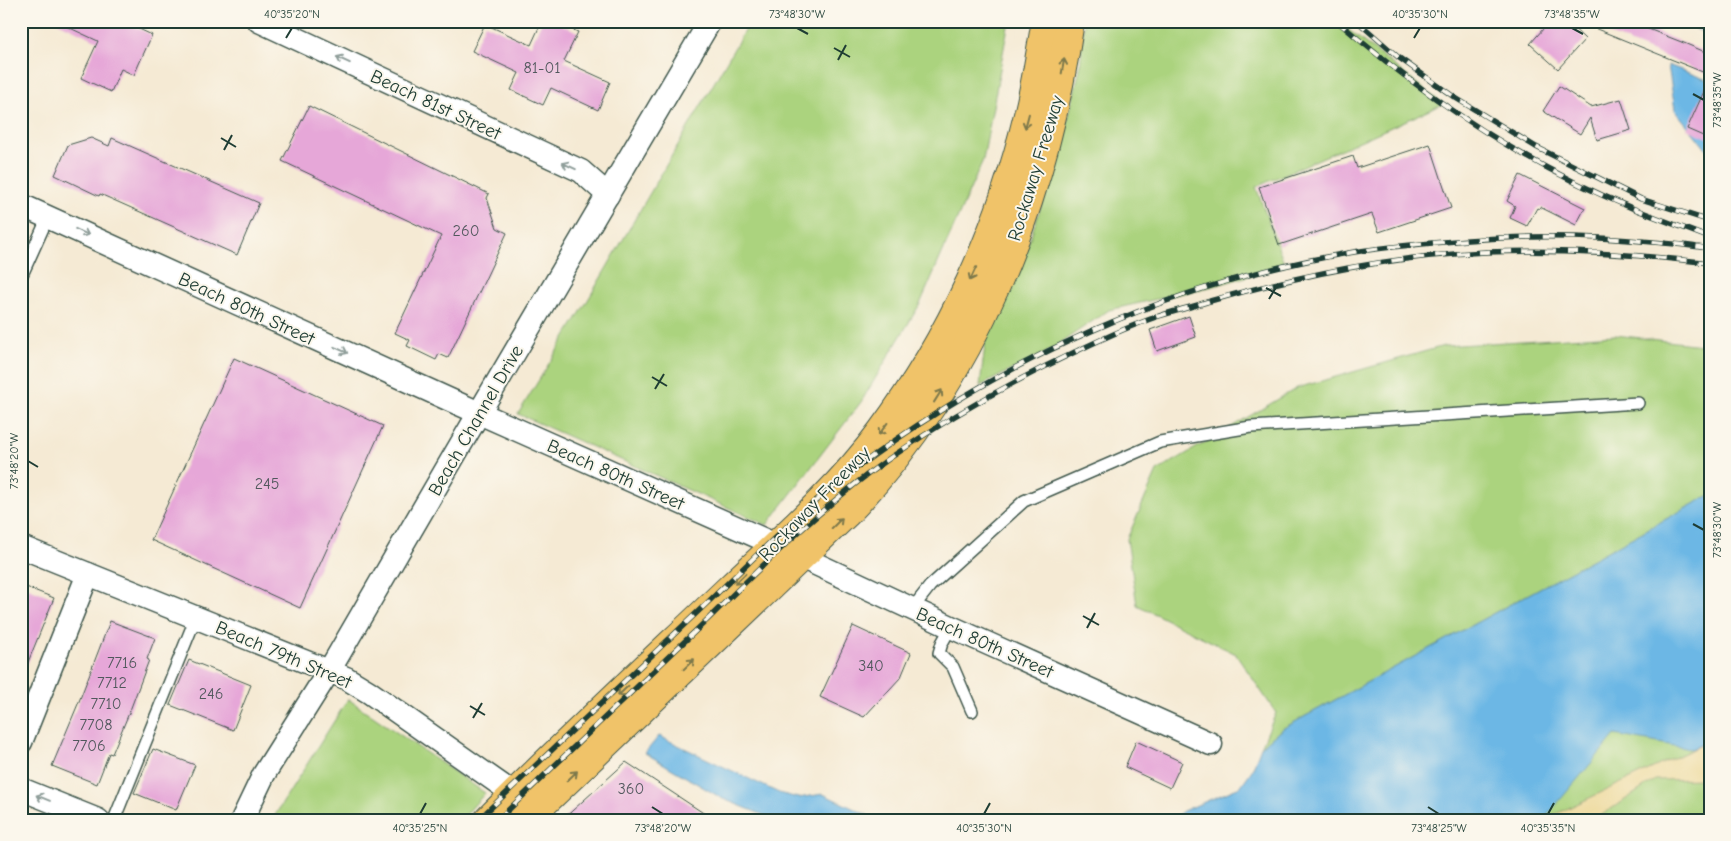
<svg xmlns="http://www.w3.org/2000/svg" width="1731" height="841" font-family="'Comic Neue',sans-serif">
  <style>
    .green { fill: #abd37e; stroke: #658859 }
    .sand { fill: #eeda9e; stroke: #868c69 }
    .water { fill: #6cb7e5; stroke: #467a8c }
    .building { fill: #e6a7d8 }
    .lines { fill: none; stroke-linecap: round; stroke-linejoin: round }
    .lane-casing { stroke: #3f574c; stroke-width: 14 }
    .street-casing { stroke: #3f574c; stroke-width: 25 }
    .primary-casing { stroke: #3f574c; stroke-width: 30 }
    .lane { stroke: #fff; stroke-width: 11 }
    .street { stroke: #fff; stroke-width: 22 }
    .primary { stroke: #f0c369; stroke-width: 28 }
    .rail-casing { stroke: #1f3d34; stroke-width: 5.5 }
    .rail { stroke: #fbf7ec; stroke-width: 4; stroke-dasharray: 11; stroke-linecap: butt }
    .oneway { stroke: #8f9e9a }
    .oneway2 { stroke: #7d794c }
    .ticks { fill: none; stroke: #1f3d34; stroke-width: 2 }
    .labels { text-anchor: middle; stroke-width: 4; stroke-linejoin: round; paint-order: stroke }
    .number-label { font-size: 16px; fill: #51585d }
    .street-label { font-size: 19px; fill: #1f3d34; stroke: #fbf7ec }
    .neatline { fill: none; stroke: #1f3d34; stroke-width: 2 }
    .ticks-label { font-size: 12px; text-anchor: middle; fill: #1f3d34 }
  </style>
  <rect width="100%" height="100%" fill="#fbf7ec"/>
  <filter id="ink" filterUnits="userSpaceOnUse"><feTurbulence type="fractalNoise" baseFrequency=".02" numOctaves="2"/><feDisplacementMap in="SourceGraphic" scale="10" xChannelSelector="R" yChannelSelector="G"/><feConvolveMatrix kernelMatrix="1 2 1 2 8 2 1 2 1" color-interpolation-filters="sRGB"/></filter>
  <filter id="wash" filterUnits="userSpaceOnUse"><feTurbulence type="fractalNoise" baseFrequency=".0096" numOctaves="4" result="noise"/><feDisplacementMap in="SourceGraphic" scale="20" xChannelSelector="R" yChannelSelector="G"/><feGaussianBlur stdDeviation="1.12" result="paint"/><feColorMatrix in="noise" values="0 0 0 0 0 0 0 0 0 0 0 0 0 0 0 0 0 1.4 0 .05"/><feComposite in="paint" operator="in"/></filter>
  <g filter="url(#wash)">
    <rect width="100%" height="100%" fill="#f5ead4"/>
    <g class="green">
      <path d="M 750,21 L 1009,21 L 983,160 L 920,304 L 861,402 L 767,525 L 518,414 L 585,305 Z"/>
      <path d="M 1084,21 L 1337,21 L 1443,104 L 1256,187 L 1285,266 L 1210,287 L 1109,310 L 1047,352 L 980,386 L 986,337 L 1024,256 L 1062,145 L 1080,68 Z"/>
      <path d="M 1615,335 L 1710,346 L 1710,495 L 1282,729 L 1261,747 L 1276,713 L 1236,654 L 1137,605 L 1127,539 L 1157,471 L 1297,388 L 1444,346 Z"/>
      <path d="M 348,699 L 485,793 L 461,820 L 272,820 Z"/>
      <path d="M 1710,699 L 1710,820 L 1505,820 L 1596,719 Z"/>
    </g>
    <path class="sand" d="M 1710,741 L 1710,779 L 1655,780 L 1594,820 L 1543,820 Z"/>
    <g class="water">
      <path d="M 1678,21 L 1710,21 L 1710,35 Z"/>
      <path d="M 1668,65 L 1710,81 L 1710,154 L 1675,110 Z"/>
      <path d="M 1710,495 L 1710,741 L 1691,749 L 1615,735 L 1543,820 L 1171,820 L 1183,811 L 1240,787 L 1252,770 L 1261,747 L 1282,729 Z"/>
      <path d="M 659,736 L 779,793 L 798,798 L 823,794 L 878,820 L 776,820 L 723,799 L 645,753 Z"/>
    </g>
    <g id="blocks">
      <g class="building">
        <path d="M 55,21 L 122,21 L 152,35 L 134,75 L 121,69 L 111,92 L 81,78 L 98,41 Z"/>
        <path d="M 542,21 L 553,21 L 578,32 L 564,61 L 610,82 L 598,110 L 551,88 L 543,105 L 511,90 L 519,73 L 472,51 L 485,24 L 531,45 Z"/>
        <path d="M 1550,21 L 1566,21 L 1585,39 L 1558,69 L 1530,44 Z"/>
        <path d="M 1577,21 L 1628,21 L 1684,43 L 1710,54 L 1710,75 Z"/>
        <path d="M 1710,78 L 1710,139 L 1687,129 Z"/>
        <path d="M 1559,86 L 1591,107 L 1621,99 L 1631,130 L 1597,140 L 1590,118 L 1580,134 L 1543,111 Z"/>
        <path d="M 309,106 L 489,194 L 487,198 L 497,228 L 507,233 L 448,358 L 439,354 L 436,360 L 407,346 L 410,340 L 395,333 L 441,236 L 282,161 Z"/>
        <path d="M 91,138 L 109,146 L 112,138 L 259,203 L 237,255 L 100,194 L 99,196 L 55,175 L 68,145 Z"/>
        <path d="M 1430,144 L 1451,208 L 1379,232 L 1372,214 L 1279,245 L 1259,187 L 1353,156 L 1357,168 Z"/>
        <path d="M 1520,175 L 1585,208 L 1576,225 L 1540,207 L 1539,209 L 1537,208 L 1527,226 L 1510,218 L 1515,206 L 1507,201 Z"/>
        <path d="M 1189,316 L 1196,337 L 1157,351 L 1150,330 Z"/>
        <path d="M 234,358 L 383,426 L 300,608 L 151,540 Z"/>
        <path d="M 21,585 L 54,598 L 22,677 L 21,677 Z"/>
        <path d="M 110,621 L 155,638 L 147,659 L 149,660 L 129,713 L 112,754 L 109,753 L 97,784 L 52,766 L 78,704 Z"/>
        <path d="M 853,626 L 911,653 L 901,677 L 864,717 L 820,697 Z"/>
        <path d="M 189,660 L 251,685 L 233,730 L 170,705 Z"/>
        <path d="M 1136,741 L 1182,762 L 1170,788 L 1125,767 Z"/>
        <path d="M 153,749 L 195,765 L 176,810 L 134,793 Z"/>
        <path d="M 626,762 L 714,820 L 562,820 Z"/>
      </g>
    </g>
  </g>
  <g filter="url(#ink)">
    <use href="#blocks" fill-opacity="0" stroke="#3f574c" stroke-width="1"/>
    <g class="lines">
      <g class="lane-casing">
        <g id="lane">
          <path d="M 21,277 L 48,217"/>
          <path d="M 912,609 L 930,586 L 1024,501 L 1160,442 L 1251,427 L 1638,403"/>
          <path d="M 951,627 L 942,643 L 939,653 L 953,667 L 972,711"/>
          <path d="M 114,820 L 196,617"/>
        </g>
      </g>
      <g class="street-casing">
        <g id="street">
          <path d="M 259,21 L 581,171 L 608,195"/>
          <path d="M 21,205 L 450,400 L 776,545"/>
          <path d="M 21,547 L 346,678 L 369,692 L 514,794"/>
          <path d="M 801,557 L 951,627 L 1211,744"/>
          <path d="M 21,742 L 88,574"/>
          <path d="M 21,789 L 98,820"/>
          <path d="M 242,820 L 264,774 L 329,671 L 479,413 L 710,21"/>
        </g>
      </g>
      <g class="primary-casing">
        <g id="primary">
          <path d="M 488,820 C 568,740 650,664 731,587 C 784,537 838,490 881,432 C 951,338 1001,228 1028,115 C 1036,84 1040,53 1046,21"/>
          <path d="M 526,820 L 846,514 C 974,382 1044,200 1070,21"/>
        </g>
      </g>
      <use href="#lane" class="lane"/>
      <use href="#street" class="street"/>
      <use href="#primary" class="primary"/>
      <g class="rail-casing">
        <g id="rail">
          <path d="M 1337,21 C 1425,97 1524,164 1632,208 C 1657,218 1684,228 1710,238"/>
          <path d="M 1357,21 L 1398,57 L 1454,97 L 1536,147 L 1641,199 L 1710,221"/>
          <path d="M 478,820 C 554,748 630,676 706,604 C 754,558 802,509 855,469 C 1001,360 1173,282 1354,252 C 1392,246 1430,243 1468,240 C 1530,235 1591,236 1653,242 C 1672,244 1691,245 1710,249"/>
          <path d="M 498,820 C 567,753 637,687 706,621 C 764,564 823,505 890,458 C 949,417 1013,381 1079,350 C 1104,338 1130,326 1156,317 C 1174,311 1192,307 1210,301 C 1300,275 1392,256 1486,252 C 1562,249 1635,254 1710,263"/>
        </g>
      </g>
      <use href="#rail" class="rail"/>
    </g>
    <defs><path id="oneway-shaft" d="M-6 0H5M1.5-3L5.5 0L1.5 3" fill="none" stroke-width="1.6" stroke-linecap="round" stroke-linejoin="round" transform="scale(1.25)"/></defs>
    <g class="oneway">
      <use href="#oneway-shaft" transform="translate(343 60) rotate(-155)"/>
      <use href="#oneway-shaft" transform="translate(569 166) rotate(-155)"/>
      <use href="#oneway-shaft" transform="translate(82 232) rotate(25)"/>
      <use href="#oneway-shaft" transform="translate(341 350) rotate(25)"/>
      <use href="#oneway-shaft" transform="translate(43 798) rotate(-158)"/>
    </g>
    <g class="oneway2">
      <use href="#oneway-shaft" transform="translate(1063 66) rotate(-80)"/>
      <use href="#oneway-shaft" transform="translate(1027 121) rotate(105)"/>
      <use href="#oneway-shaft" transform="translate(973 274) rotate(115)"/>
      <use href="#oneway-shaft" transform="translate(938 396) rotate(-58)"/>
      <use href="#oneway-shaft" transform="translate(883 429) rotate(126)"/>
      <use href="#oneway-shaft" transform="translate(837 523) rotate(-45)"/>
      <use href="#oneway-shaft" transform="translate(740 579) rotate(136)"/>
      <use href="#oneway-shaft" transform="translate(689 664) rotate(-44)"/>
      <use href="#oneway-shaft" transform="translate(623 691) rotate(136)"/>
      <use href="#oneway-shaft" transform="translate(572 776) rotate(-44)"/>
    </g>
  </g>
  <path class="ticks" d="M 797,28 L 808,34M 1572,28 L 1583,34M 286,38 L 292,28M 1414,38 L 1420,28M 834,48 L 850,57M 838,60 L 846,45M 1693,94 L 1704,100M 221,138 L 236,147M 224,150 L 232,135M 1266,288 L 1281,296M 1269,299 L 1278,284M 652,377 L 667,386M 655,389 L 664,374M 28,461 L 38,467M 1693,524 L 1704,530M 1083,616 L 1099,625M 1087,628 L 1095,613M 470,706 L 485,715M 473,718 L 482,703M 652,807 L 663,814M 1428,807 L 1439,814M 420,814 L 426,803M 984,814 L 990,803M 1548,814 L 1554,803"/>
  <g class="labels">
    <g class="number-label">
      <text x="542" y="73">81-01</text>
      <text x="466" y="236">260</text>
      <text x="267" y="489">245</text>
      <text x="122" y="668">7716</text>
      <text x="871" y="671">340</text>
      <text x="112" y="688">7712</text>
      <text x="211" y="699">246</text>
      <text x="106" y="709">7710</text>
      <text x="96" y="730">7708</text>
      <text x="89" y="751">7706</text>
      <text x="631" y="794">360</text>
    </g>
    <g class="street-label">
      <text transform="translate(436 104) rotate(25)" y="7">Beach 81st Street</text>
      <text transform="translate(1035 168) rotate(-73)" y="7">Rockaway Freeway</text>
      <text transform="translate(247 308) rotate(25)" y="7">Beach 80th Street</text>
      <text transform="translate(475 420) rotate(-60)" y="7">Beach Channel Drive</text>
      <text transform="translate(616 474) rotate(24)" y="7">Beach 80th Street</text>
      <text transform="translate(814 503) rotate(-46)" y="7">Rockaway Freeway</text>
      <text transform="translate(985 642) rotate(24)" y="7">Beach 80th Street</text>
      <text transform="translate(284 654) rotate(23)" y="7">Beach 79th Street</text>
    </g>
  </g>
  <rect width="1731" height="841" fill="none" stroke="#fbf7ec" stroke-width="55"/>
  <rect x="28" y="28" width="1676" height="786" class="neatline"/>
  <g class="ticks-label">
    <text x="292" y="18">40°35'20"N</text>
    <text x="797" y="18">73°48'30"W</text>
    <text x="1420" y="18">40°35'30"N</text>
    <text x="1572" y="18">73°48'35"W</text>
    <text transform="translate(1717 100) rotate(-90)" y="4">73°48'35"W</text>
    <text transform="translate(14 461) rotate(-90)" y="4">73°48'20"W</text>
    <text transform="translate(1717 530) rotate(-90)" y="4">73°48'30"W</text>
    <text x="420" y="832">40°35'25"N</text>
    <text x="663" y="832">73°48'20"W</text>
    <text x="984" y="832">40°35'30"N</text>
    <text x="1439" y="832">73°48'25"W</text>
    <text x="1548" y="832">40°35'35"N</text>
  </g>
</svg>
